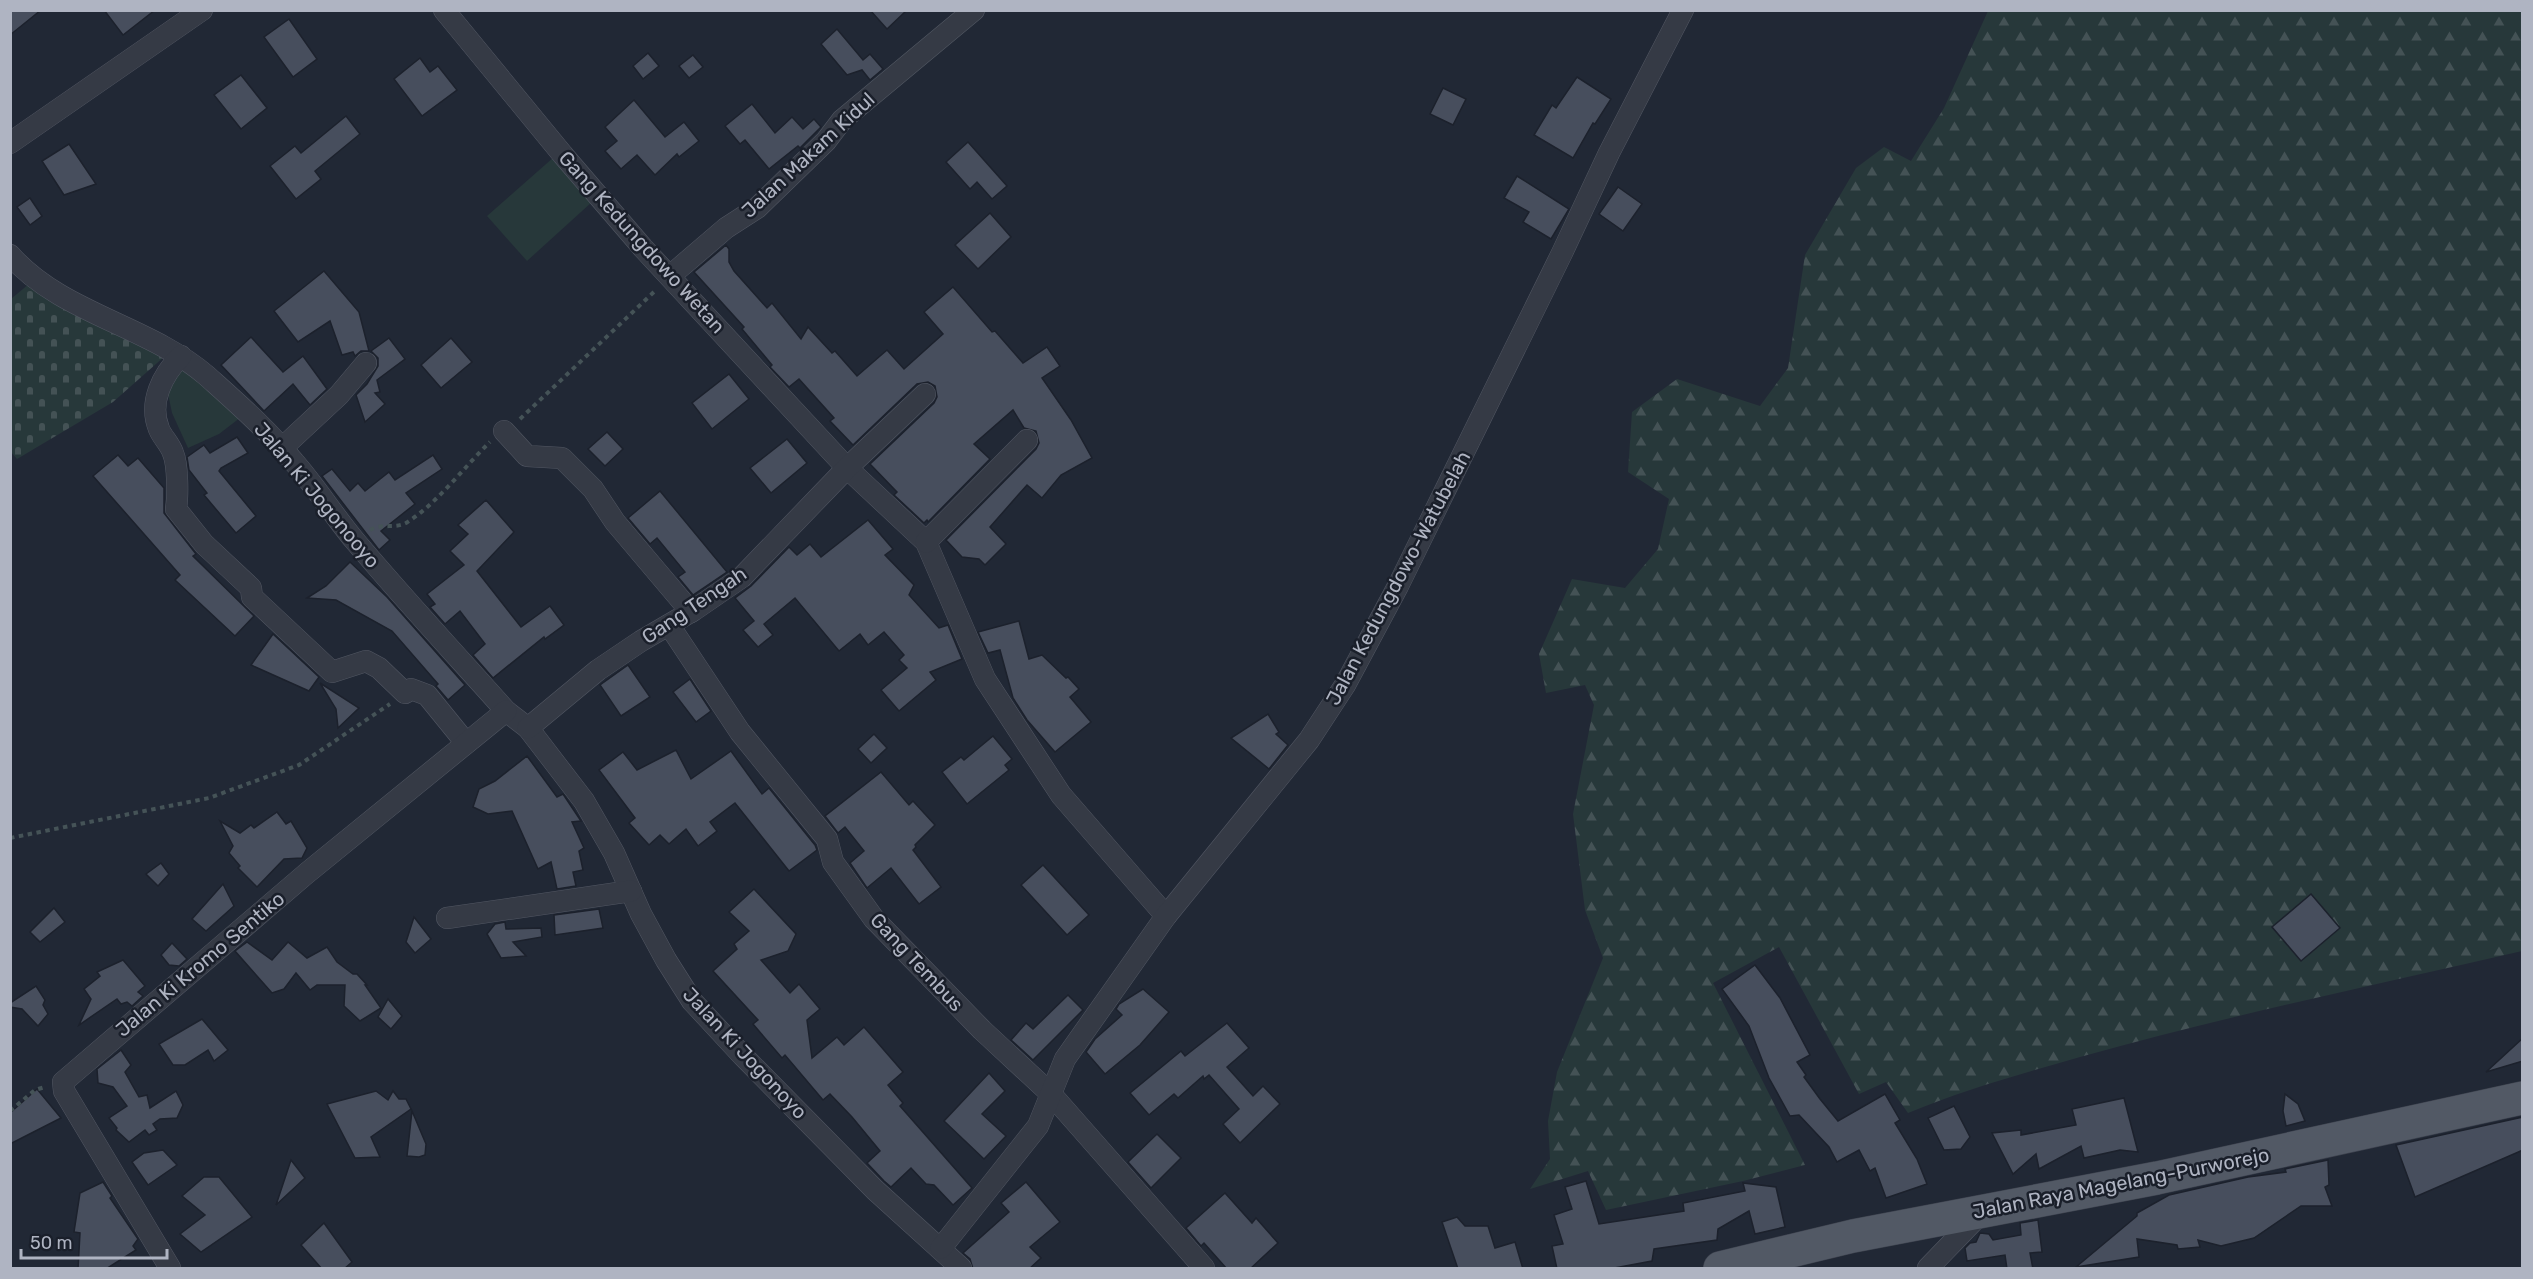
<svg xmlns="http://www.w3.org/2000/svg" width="2533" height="1279" font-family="Rubik,sans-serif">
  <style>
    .green { fill: #27383a }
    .forest { fill: url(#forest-firs) }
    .cemetery { fill: url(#cemetery-stones) }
    .building { fill: #474e5d; stroke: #1c212c; stroke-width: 1.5 }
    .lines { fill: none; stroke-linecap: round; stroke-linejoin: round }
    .street-casing { stroke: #525763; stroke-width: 22 }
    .primary-casing { stroke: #3e434f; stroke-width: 34 }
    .path { stroke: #455357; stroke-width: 4; stroke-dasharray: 4.5 4.5; stroke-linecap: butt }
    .street { stroke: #353a45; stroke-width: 21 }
    .primary { stroke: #525965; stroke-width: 33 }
    .labels { text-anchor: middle; stroke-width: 5; stroke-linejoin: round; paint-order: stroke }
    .street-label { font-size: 20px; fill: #afb4c2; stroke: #1a1f2a }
  </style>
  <defs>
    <pattern id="forest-firs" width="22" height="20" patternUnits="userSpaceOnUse" patternTransform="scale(1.5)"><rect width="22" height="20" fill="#27383a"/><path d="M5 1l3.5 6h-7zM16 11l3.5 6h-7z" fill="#445255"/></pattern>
    <pattern id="cemetery-stones" width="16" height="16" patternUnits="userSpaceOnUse" patternTransform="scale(1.5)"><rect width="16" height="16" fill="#27383a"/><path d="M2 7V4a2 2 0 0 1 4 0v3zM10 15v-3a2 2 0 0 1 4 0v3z" fill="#445255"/></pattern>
  </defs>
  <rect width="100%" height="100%" fill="#212835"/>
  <g class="green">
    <path d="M 554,157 L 592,202 L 527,261 L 487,216 Z"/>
    <path d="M 175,365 L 245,414 L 219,434 L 188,448 L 172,413 L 167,389 Z"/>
  </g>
  <path class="forest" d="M 1988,11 L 2522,11 L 2522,951 C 2375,985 2226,1016 2080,1057 C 2021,1074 1965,1089 1908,1113 L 1886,1082 L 1859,1094 L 1779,947 L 1713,983 L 1805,1165 L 1743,1181 L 1606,1210 L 1588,1171 L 1530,1189 L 1550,1159 L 1548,1121 L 1557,1072 L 1603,958 L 1585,910 L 1573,814 L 1594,705 L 1585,685 L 1546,693 L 1539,654 L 1572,579 L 1625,588 L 1658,549 L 1669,499 L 1628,472 L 1632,412 L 1677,379 L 1760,406 L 1788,368 L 1805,255 L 1856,168 L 1884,147 L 1911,161 L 1944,108 Z"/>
  <path class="cemetery" d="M 29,284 L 165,356 L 113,402 L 17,459 L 11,452 L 11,299 Z"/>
  <g class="building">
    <path d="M 10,10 L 41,10 L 10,35 Z"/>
    <path d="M 104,10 L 155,10 L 123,35 Z"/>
    <path d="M 870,10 L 907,10 L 887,29 Z"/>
    <path d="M 289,19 L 317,59 L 293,77 L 264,37 Z"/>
    <path d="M 837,29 L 863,60 L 870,54 L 883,69 L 870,80 L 862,70 L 847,75 L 821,44 Z"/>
    <path d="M 648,53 L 659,66 L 643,79 L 633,66 Z"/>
    <path d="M 693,55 L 703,67 L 689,78 L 679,66 Z"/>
    <path d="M 420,58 L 430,72 L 438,66 L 457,90 L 422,116 L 394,79 Z"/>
    <path d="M 241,75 L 267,108 L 241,129 L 214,95 Z"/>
    <path d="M 1577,77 L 1611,99 L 1595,124 L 1593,123 L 1573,158 L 1534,135 L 1552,105 L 1556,108 Z"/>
    <path d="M 1443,88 L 1466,99 L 1453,125 L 1430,114 Z"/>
    <path d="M 634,100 L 665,137 L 684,122 L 699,141 L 679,157 L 677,154 L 655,175 L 637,155 L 621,169 L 605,151 L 617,141 L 605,127 Z"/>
    <path d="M 752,104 L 775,133 L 792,117 L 803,129 L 814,119 L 821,127 L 800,148 L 798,146 L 769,169 L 745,140 L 740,144 L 725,126 Z"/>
    <path d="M 346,116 L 360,134 L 315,171 L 321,179 L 296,199 L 270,166 L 295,146 L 301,153 Z"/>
    <path d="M 968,142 L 1007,186 L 992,199 L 977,182 L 970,189 L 946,162 Z"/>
    <path d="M 69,144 L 96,184 L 64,195 L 42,161 Z"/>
    <path d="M 1517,176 L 1569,209 L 1551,239 L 1523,222 L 1529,212 L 1504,198 Z"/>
    <path d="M 1618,187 L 1642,204 L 1623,231 L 1599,214 Z"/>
    <path d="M 30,198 L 42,216 L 30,225 L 17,207 Z"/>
    <path d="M 990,213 L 1011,237 L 978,269 L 955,245 Z"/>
    <path d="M 726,245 L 729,249 L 729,262 L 734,271 L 767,308 L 772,303 L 801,339 L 808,327 L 832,353 L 835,351 L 857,376 L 887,350 L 904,369 L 943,334 L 924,312 L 953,287 L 992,332 L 995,331 L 1023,363 L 1047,347 L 1060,366 L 1042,378 L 1071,420 L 1092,458 L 1061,475 L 1042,498 L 1027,485 L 990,527 L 1006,544 L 985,565 L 979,559 L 962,557 L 946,540 L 1036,449 L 1039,443 L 1036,431 L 1024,428 L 1013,410 L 974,444 L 990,459 L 928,522 L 927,520 L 924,523 L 894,495 L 897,492 L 870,464 L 934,403 L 937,397 L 935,386 L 928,382 L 917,384 L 853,445 L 830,421 L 834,418 L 799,379 L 789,387 L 770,367 L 772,365 L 742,329 L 744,327 L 694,272 Z"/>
    <path d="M 324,271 L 359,312 L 369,351 L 361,351 L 355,356 L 353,352 L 342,355 L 330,321 L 298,342 L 274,311 Z"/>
    <path d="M 251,337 L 283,372 L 303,356 L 327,389 L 310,405 L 293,384 L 264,411 L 221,365 Z"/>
    <path d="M 389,338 L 405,359 L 377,380 L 380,392 L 375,393 L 385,404 L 365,422 L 356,395 L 367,384 L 378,366 L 378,358 L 371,351 Z"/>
    <path d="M 451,338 L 472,362 L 441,388 L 421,365 Z"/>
    <path d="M 729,374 L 749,399 L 712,429 L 692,403 Z"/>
    <path d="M 607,432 L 623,449 L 605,466 L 588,449 Z"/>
    <path d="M 237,437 L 248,453 L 221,468 L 219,471 L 256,516 L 236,533 L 204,495 L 207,493 L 189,470 L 187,457 L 204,445 L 210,453 Z"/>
    <path d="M 787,439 L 807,463 L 771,493 L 750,468 Z"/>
    <path d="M 118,455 L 128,466 L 138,458 L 164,488 L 164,513 L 196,554 L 193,556 L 254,616 L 235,636 L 175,580 L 180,575 L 93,476 Z"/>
    <path d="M 433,455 L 442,469 L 406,493 L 415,504 L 381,531 L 390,540 L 379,550 L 322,476 L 332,469 L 350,491 L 358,483 L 365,491 L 389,472 L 395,480 Z"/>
    <path d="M 660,491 L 727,572 L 693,595 L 678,577 L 685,572 L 657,538 L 650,544 L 628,518 Z"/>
    <path d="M 486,500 L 514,532 L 477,571 L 521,627 L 550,606 L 564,625 L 545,639 L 544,637 L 493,678 L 473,655 L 485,644 L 460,611 L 445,624 L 430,607 L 435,604 L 427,594 L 464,565 L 450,551 L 468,534 L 458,525 Z"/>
    <path d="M 868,520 L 893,549 L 885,555 L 914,585 L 909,595 L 939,628 L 948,625 L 962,659 L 930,672 L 936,680 L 899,711 L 881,690 L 907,668 L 899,660 L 904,655 L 884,632 L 868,645 L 860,634 L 839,651 L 795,598 L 764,624 L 773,635 L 758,647 L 743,630 L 754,621 L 735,598 L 751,586 L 789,547 L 797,555 L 810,544 L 821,557 Z"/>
    <path d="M 350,562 L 387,597 L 465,685 L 448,700 L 436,686 L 438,684 L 392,631 L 336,600 L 307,598 L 326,586 Z"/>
    <path d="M 1019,621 L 1029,659 L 1042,655 L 1066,678 L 1068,677 L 1079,689 L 1070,697 L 1091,722 L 1055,752 L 1027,720 L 1013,698 L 1000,650 L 988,653 L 978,632 Z"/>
    <path d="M 273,634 L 319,677 L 309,691 L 251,665 Z"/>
    <path d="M 628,665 L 650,697 L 621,716 L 600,685 Z"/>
    <path d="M 690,679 L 711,711 L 696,722 L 673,692 Z"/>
    <path d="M 320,683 L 359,708 L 338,728 L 336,709 Z"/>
    <path d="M 1268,714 L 1279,732 L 1276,734 L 1288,745 L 1269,769 L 1231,738 Z"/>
    <path d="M 874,734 L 887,748 L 871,763 L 858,749 Z"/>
    <path d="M 993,736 L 1012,759 L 1005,765 L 1009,770 L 967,804 L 942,772 L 961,757 L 964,760 Z"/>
    <path d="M 676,750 L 691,779 L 731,751 L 762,794 L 769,788 L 815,845 L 817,850 L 789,871 L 735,803 L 710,822 L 717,831 L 698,846 L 686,829 L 669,844 L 660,835 L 649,845 L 629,823 L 635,818 L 599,770 L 623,752 L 637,770 Z"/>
    <path d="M 527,756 L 557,797 L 563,794 L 581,821 L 572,822 L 584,848 L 579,851 L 583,870 L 573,872 L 576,886 L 557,889 L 551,862 L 538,869 L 512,811 L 488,814 L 473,807 L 479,789 L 495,781 Z"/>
    <path d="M 881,772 L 909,805 L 913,801 L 935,825 L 915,845 L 916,847 L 913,850 L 941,887 L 919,904 L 891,868 L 867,888 L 850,863 L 864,851 L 845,827 L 838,833 L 825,816 Z"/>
    <path d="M 277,812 L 286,824 L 291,821 L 307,848 L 302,858 L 284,859 L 257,887 L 238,868 L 240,866 L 229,853 L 233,846 L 220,821 L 240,833 L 251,825 L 254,828 Z"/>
    <path d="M 161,863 L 169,874 L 158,886 L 146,874 Z"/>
    <path d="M 1043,865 L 1089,915 L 1067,935 L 1021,885 Z"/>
    <path d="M 223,884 L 234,906 L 206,931 L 192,919 Z"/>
    <path d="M 754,889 L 796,934 L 788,951 L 761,960 L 790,993 L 799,984 L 820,1009 L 807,1020 L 812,1058 L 837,1037 L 844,1045 L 864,1027 L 903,1072 L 888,1085 L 903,1103 L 900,1106 L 972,1188 L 953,1205 L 934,1185 L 926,1184 L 911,1168 L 891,1187 L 884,1181 L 867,1163 L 880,1151 L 852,1117 L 830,1094 L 823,1100 L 785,1055 L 782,1058 L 753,1024 L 758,1020 L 713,971 L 737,949 L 734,944 L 749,931 L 729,912 Z"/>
    <path d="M 2311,894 L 2340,928 L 2301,961 L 2272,927 Z"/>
    <path d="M 54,908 L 65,922 L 40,942 L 30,932 Z"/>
    <path d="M 599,909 L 603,928 L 555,935 L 554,915 Z"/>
    <path d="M 414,917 L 431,939 L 415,953 L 406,942 Z"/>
    <path d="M 505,922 L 506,929 L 541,928 L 542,937 L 513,942 L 526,956 L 501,958 L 487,934 L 495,924 Z"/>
    <path d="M 247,942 L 272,960 L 288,942 L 307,958 L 327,947 L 337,962 L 353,974 L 357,974 L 367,985 L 365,985 L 381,1008 L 360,1021 L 344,1006 L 345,985 L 317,985 L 310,990 L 296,973 L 284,989 L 272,993 L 235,951 Z"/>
    <path d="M 172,943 L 187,959 L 179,966 L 169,965 L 161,955 Z"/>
    <path d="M 123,960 L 145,986 L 138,992 L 143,996 L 132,1006 L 127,1002 L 121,1004 L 117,999 L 79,1025 L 91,999 L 84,989 L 100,976 L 97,972 Z"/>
    <path d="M 1755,965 L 1780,998 L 1810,1055 L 1797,1062 L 1806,1075 L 1804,1077 L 1820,1099 L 1838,1121 L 1885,1094 L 1900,1120 L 1895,1123 L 1917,1159 L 1927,1184 L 1886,1198 L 1875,1168 L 1870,1171 L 1859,1150 L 1837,1162 L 1829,1147 L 1799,1115 L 1790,1116 L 1769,1078 L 1749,1026 L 1722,989 Z"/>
    <path d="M 36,986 L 45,1000 L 43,1005 L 48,1014 L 38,1026 L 22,1009 L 10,1007 L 10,1003 Z"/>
    <path d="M 1143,989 L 1169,1012 L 1140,1045 L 1105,1074 L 1086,1052 L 1095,1039 L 1122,1015 L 1116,1009 L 1119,1004 Z"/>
    <path d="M 1068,995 L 1083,1010 L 1033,1060 L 1011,1040 L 1026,1023 L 1033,1029 Z"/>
    <path d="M 388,999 L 402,1016 L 391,1029 L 378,1017 Z"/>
    <path d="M 202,1019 L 228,1050 L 214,1061 L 208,1050 L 185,1065 L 173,1065 L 159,1044 Z"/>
    <path d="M 1227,1023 L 1249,1048 L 1227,1067 L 1253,1096 L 1263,1086 L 1280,1104 L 1240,1143 L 1223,1124 L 1239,1109 L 1209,1075 L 1204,1079 L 1203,1076 L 1178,1098 L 1174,1094 L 1149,1115 L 1130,1093 L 1181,1051 L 1185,1056 Z"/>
    <path d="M 2523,1038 L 2523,1061 L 2486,1072 Z"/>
    <path d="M 121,1050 L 131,1065 L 125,1072 L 139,1097 L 147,1095 L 150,1108 L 176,1091 L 183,1105 L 177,1118 L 160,1119 L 153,1124 L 157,1130 L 149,1135 L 145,1130 L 129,1142 L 116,1130 L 117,1128 L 109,1118 L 127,1106 L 113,1087 L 98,1083 L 97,1069 Z"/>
    <path d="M 989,1073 L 1005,1091 L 982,1114 L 1006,1136 L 984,1159 L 944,1121 Z"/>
    <path d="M 37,1089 L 61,1118 L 10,1144 L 10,1113 Z"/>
    <path d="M 376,1091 L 388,1100 L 393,1091 L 399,1099 L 406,1099 L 411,1109 L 371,1137 L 380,1157 L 355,1158 L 327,1104 Z"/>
    <path d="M 2285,1094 L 2298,1104 L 2305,1121 L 2286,1126 L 2283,1111 Z"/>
    <path d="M 2124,1098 L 2138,1152 L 2120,1150 L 2084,1158 L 2081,1146 L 2039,1169 L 2036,1154 L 2013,1174 L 1992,1133 L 2021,1130 L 2021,1135 L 2076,1125 L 2072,1109 Z"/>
    <path d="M 1954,1106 L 1970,1137 L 1961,1149 L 1944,1150 L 1928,1118 Z"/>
    <path d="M 412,1111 L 426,1144 L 425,1155 L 419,1157 L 407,1156 Z"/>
    <path d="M 2523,1117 L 2523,1150 L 2415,1197 L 2396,1145 Z"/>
    <path d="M 1157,1134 L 1181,1158 L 1151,1188 L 1128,1162 Z"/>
    <path d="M 163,1150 L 177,1165 L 148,1185 L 132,1162 L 144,1153 Z"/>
    <path d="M 291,1160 L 305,1178 L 276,1205 Z"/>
    <path d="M 2328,1160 L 2329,1185 L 2325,1187 L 2332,1206 L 2301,1206 L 2254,1238 L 2221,1246 L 2198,1240 L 2200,1247 L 2178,1249 L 2177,1245 L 2137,1239 L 2139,1257 L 2076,1267 L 2137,1216 L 2137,1213 L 2169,1195 L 2248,1177 L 2286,1172 L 2285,1169 Z"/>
    <path d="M 204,1177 L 219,1177 L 252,1217 L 201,1252 L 180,1234 L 205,1215 L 182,1196 Z"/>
    <path d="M 1586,1181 L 1599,1224 L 1684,1211 L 1683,1203 L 1745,1191 L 1743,1183 L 1776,1187 L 1785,1227 L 1755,1234 L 1749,1211 L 1718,1229 L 1717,1240 L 1654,1249 L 1652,1261 L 1609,1269 L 1557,1269 L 1552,1246 L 1563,1244 L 1554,1215 L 1572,1209 L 1565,1187 Z"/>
    <path d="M 103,1182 L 112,1196 L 110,1198 L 138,1239 L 133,1246 L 136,1250 L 106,1269 L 78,1269 L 80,1233 L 74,1232 L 80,1193 Z"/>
    <path d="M 1026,1182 L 1060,1222 L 1030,1247 L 1041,1258 L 1029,1269 L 973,1269 L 970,1259 L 963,1253 L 1009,1212 L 1001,1203 Z"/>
    <path d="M 1225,1193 L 1252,1223 L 1256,1218 L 1278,1243 L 1250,1269 L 1227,1269 L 1204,1243 L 1201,1246 L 1186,1228 Z"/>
    <path d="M 1457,1217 L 1465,1226 L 1488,1226 L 1495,1248 L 1515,1242 L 1523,1269 L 1458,1269 L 1442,1222 Z"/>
    <path d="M 2038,1220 L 2042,1252 L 2030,1253 L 2033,1269 L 2007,1269 L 2005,1255 L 1967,1261 L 1965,1248 L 1970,1243 L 1976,1242 L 1980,1233 L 1989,1234 L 1993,1240 L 2021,1235 L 2020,1223 Z"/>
    <path d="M 324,1223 L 352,1262 L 344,1269 L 322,1269 L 301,1245 Z"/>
  </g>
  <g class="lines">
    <g class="street-casing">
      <g id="street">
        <path d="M 444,10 L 563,155 L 643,248 L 847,468 L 926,542 L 985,679 L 1061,795 L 1166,916"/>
        <path d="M 10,143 L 202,10"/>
        <path d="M 10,255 C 62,314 148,325 207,376 C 237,403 268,430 294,462 C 316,487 334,516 355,541 C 404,599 456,655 506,711 L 528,728 L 584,801 L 614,853 L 641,914 L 666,960 L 692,1001 L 743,1056 L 875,1190 L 961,1268"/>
        <path d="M 670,276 L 726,228 L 757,208 L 826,141 L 842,120 L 974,10"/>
        <path d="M 181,356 C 163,374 148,402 159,429 C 162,437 170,444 173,453 C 178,465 178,496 176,509 L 204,544 L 251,588 L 252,597 L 332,672 L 366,661 L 379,668 L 405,693 L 411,689 L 427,695 L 466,743"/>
        <path d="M 504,431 L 527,456 L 562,458 L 593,489 L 615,522 L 691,612"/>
        <path d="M 282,448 L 339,395 L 366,363"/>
        <path d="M 926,542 L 1027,440"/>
        <path d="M 669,625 L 740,732 L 827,839 L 833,862 L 874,919 L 982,1030 L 1051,1094 L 1204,1268"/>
        <path d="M 528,728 L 598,670 L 641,641 L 694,610 L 742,577 L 847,468 L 925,394"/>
        <path d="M 447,918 L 631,891"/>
        <path d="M 941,1248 L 1038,1126 L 1065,1059 L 1166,916 L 1309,740 L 1345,685 L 1398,586 L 1562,253 L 1609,153 L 1683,10"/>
        <path d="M 170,1268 L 64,1091 L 63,1082 L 307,873 L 506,711"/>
        <path d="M 1928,1268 L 1983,1211"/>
      </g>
    </g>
    <g class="primary-casing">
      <path id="primary" d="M 1720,1268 L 1853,1236 L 2157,1178 L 2522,1098"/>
    </g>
    <g class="path">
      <path d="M 520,419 L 656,290"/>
      <path d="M 370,530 C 383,523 394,529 406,523 C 438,503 463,468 490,442"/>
      <path d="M 10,838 L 209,798 L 299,765 L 390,704"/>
      <path d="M 10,1111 L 35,1090 L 45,1087"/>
    </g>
    <use href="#street" class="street"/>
    <use href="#primary" class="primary"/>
  </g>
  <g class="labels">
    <g class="street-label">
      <text transform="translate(808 155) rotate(-43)" y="7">Jalan Makam Kidul</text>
      <text transform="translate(642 242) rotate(48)" y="7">Gang Kedungdowo Wetan</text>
      <text transform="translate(317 495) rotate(50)" y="7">Jalan Ki Jogonooyo</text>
      <text transform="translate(1398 578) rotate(-62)" y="7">Jalan Kedungdowo-Watubelah</text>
      <text transform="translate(694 605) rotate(-34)" y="7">Gang Tengah</text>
      <text transform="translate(917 962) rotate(47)" y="7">Gang Tembus</text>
      <text transform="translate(200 964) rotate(-40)" y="7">Jalan Ki Kromo Sentiko</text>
      <text transform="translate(745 1053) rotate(47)" y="7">Jalan Ki Jogonoyo</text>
      <text transform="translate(2121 1183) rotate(-11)" y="7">Jalan Raya Magelang-Purworejo</text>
    </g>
  </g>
  <rect width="2533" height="1279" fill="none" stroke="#afb4c2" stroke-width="24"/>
  <path d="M21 1249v9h146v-9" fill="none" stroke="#afb4c2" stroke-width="3"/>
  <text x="30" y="1249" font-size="18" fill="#afb4c2" stroke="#1a1f2a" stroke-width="4.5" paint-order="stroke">50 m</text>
</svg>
